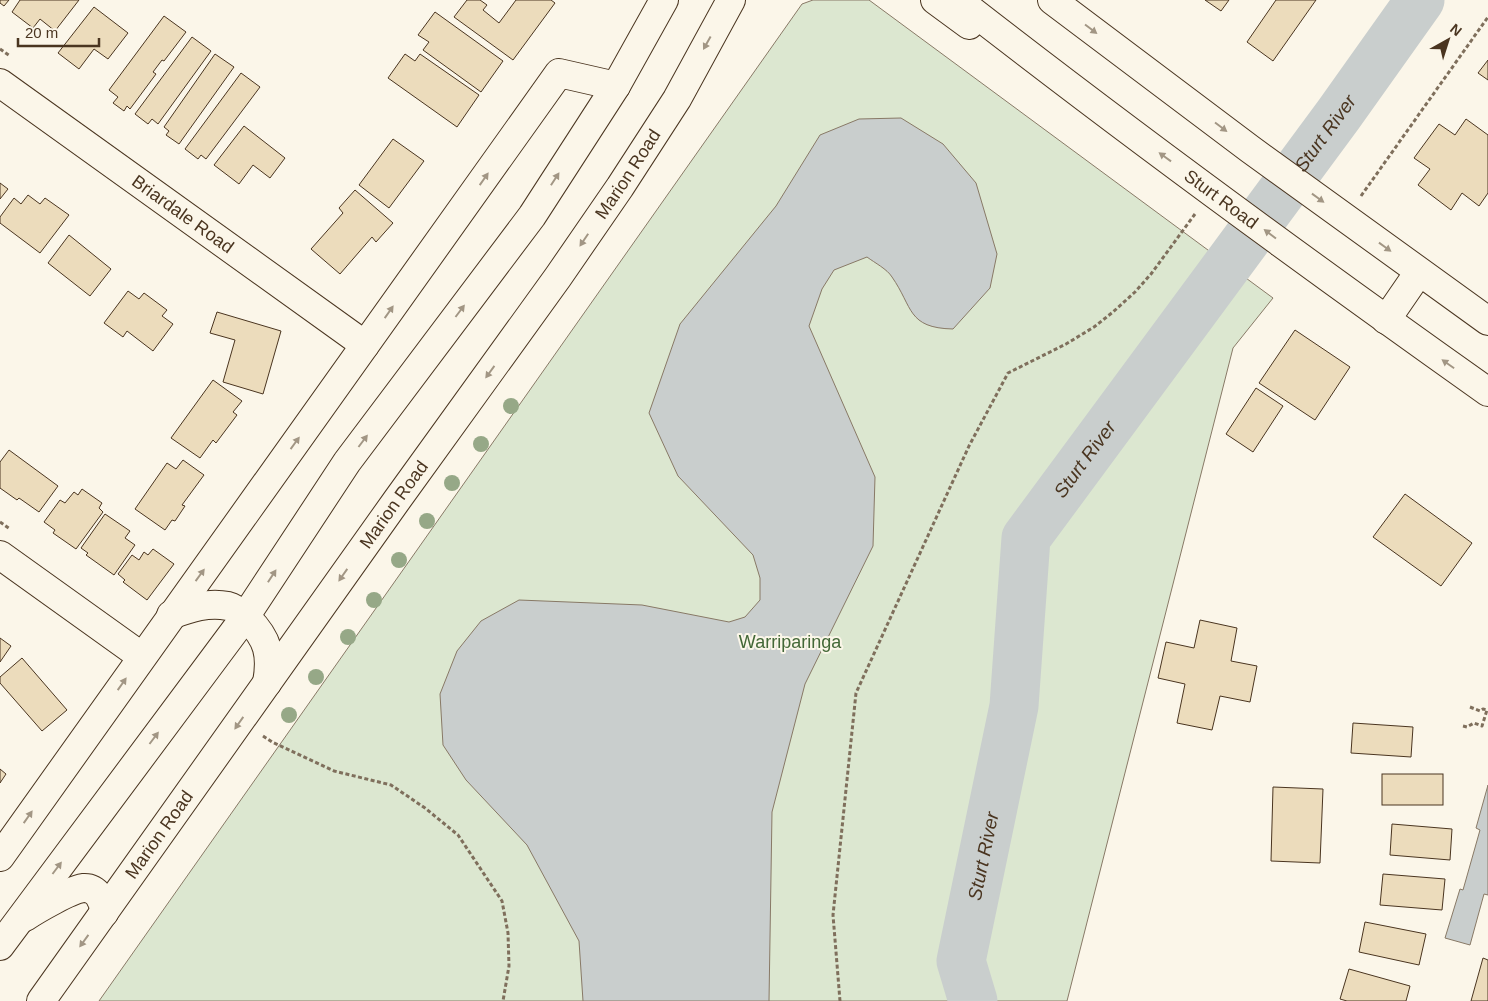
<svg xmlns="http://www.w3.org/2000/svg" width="1488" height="1001" font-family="Helvetica,sans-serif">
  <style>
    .green { fill: #dce7d0; stroke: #887966 }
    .water { fill: #c9cecd; stroke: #887966 }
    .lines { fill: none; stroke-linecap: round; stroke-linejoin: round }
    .river { stroke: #c9cecd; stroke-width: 49 }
    .building { fill: #ecdcbc; stroke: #4a3520 }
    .minor-casing { stroke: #4a3520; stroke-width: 30 }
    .major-casing { stroke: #4a3520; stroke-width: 30 }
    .path { stroke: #7f6f5c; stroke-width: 3; stroke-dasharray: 4 2.5; stroke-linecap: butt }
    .minor { stroke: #fbf6e9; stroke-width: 28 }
    .major { stroke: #fbf6e9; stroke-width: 28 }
    .tree { fill: #96a887 }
    .oneway { fill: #a29684 }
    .labels { text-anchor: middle; stroke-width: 4; stroke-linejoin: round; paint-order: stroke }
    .street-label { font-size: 18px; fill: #4a3520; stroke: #fbf6e9 }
    .park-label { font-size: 18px; fill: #436837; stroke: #fbf6e9 }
    .water-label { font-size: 19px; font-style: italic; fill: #4a3520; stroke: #fbf6e9 }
  </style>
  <rect width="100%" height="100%" fill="#fbf6e9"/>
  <path class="green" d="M 813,0 L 869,0 L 1273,298 L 1233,348 L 1067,1001 L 99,1001 L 802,4 Z"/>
  <g class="water">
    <path d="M 901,118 L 943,144 L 976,183 L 997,254 L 990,288 L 953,329 C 907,328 913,307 892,277 C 887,269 875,263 867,257 L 834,270 L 822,289 L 809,326 L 875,477 L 873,546 L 805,684 L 772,812 L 769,1001 L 583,1001 L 579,941 L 527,845 L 466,780 L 443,745 L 440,694 L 457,651 L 481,621 L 519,600 L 642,605 L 729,622 L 745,617 L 760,600 L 760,578 L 753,555 L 678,476 L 649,413 L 680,324 L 776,206 L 820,135 L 859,119 Z"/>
    <path d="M 1488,785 L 1488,895 L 1484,894 L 1470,945 L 1445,938 L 1460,889 L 1463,890 L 1480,830 L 1476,828 Z"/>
  </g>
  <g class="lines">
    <path class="river" id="s1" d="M 973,1001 L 961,961 L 1014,706 L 1026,538 L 1339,114 L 1420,0"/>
  </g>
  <g class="building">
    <path d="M 0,0 L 9,0 L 4,6 L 0,3 Z"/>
    <path d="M 20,0 L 79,0 L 55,31 L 40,19 L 33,28 L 12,12 Z"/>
    <path d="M 467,0 L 480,0 L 487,5 L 483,10 L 499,23 L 516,0 L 551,0 L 555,3 L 513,60 L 454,17 Z"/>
    <path d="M 1205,0 L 1229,0 L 1221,11 Z"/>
    <path d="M 1276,0 L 1316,0 L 1273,61 L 1247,42 Z"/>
    <path d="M 94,7 L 128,33 L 108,59 L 94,49 L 79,69 L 58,53 Z"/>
    <path d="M 435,12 L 503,61 L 481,92 L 423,50 L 429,42 L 418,35 Z"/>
    <path d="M 164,16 L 186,32 L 164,61 L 162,60 L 153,72 L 156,74 L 130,109 L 127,106 L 124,111 L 113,103 L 118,97 L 109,90 Z"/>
    <path d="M 192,37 L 211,51 L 158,124 L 152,119 L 148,124 L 135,114 Z"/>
    <path d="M 215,54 L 234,67 L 179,144 L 166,135 L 169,131 L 164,127 Z"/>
    <path d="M 405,54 L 415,61 L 420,54 L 479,95 L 457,127 L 388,78 Z"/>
    <path d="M 1488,60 L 1488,80 L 1478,73 Z"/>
    <path d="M 241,73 L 260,87 L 206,159 L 201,155 L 198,159 L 185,149 Z"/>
    <path d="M 1466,119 L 1488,135 L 1488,193 L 1479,206 L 1462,193 L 1451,210 L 1418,185 L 1430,169 L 1414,158 L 1439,124 L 1455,135 Z"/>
    <path d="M 244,126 L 285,158 L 270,178 L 253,165 L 239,184 L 214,165 Z"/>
    <path d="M 393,139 L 424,161 L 389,208 L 359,185 Z"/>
    <path d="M 0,183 L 8,189 L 0,199 Z"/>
    <path d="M 355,190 L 393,223 L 376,242 L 372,237 L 340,274 L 311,249 L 343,213 L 339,208 Z"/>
    <path d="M 28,195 L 40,204 L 45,198 L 69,215 L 40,253 L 0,223 L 0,217 L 14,198 L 21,204 Z"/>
    <path d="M 69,235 L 111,269 L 90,296 L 48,263 Z"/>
    <path d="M 128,291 L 139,299 L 144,293 L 167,310 L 162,316 L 173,324 L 153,351 L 127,331 L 123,337 L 104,323 Z"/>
    <path d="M 217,312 L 281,331 L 263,394 L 223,382 L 235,340 L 210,333 Z"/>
    <path d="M 1295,330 L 1350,367 L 1315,420 L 1259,383 Z"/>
    <path d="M 213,380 L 242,401 L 233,412 L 237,415 L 216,443 L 213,440 L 200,458 L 171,438 Z"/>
    <path d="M 1256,388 L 1283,406 L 1253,452 L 1226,434 Z"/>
    <path d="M 9,450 L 58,486 L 39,512 L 19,498 L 17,500 L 0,488 L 0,462 Z"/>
    <path d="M 183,460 L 204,475 L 182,505 L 185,506 L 175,521 L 172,520 L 165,530 L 135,509 L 167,463 L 176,469 Z"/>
    <path d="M 82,489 L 102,503 L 99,508 L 103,512 L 76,549 L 53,533 L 55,530 L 44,522 L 60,500 L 65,503 L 74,492 L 78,495 Z"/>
    <path d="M 1405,494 L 1472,543 L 1441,586 L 1373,537 Z"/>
    <path d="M 105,514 L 130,531 L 125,538 L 135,545 L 114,575 L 86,555 L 88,553 L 81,548 Z"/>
    <path d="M 153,549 L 174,564 L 147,600 L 123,582 L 125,580 L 118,574 L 132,555 L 139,560 L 144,552 L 148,555 Z"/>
    <path d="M 1200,620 L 1237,628 L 1231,661 L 1257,666 L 1250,702 L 1220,696 L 1212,730 L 1177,723 L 1185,684 L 1158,678 L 1166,642 L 1194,648 Z"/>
    <path d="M 0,638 L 11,646 L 0,662 Z"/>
    <path d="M 22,658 L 67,710 L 42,731 L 0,683 L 0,677 Z"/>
    <path d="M 1353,723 L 1413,727 L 1411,757 L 1351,753 Z"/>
    <path d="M 0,769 L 6,774 L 0,783 Z"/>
    <rect x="1382" y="774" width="61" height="31"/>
    <path d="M 1273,787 L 1323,789 L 1320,863 L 1271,861 Z"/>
    <path d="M 1392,824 L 1452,829 L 1450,860 L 1390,855 Z"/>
    <path d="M 1383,874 L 1445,879 L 1442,910 L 1380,905 Z"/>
    <path d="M 1365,922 L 1426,934 L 1419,965 L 1359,952 Z"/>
    <path d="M 1483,958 L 1488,960 L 1488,1001 L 1471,1001 Z"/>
    <path d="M 1349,969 L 1410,986 L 1406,1001 L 1347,1001 L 1340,999 Z"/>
  </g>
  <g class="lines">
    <g class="minor-casing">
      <g id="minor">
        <path id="s2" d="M 0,83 L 365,345"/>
        <path d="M 1386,320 L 1419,272"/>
        <path d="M 0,555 L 141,656"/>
        <path d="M 0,857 C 185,594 373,334 559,73 L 616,86"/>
      </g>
    </g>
    <g class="major-casing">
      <g id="major">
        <path d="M 935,0 L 969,25"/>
        <path id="s3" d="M 958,0 C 1131,135 1309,265 1488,392"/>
        <path d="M 1052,0 L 1250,149 L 1488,321"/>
        <path d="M 171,615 C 190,608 208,602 228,606 C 236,608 242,614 248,619 C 268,639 272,655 267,683"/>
        <path d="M 25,917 C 37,909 70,890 83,888 C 97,887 104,901 104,913"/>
        <path d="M 0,946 L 245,617 L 347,462 L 532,216 L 616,86 L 664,0"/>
        <path id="s4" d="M 41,1001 L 397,500 L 558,277 L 620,187 L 677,99 L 731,0"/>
      </g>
    </g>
    <g class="path">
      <path d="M 0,49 L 10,56"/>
      <path d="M 1361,196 L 1488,17"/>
      <path d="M 0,522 L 10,529"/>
      <path d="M 1470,707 L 1480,711 L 1483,709 L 1487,710"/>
      <path d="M 1463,726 L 1467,727 L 1474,723 L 1482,726 L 1487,710"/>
      <path d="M 263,736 L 272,742 L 334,771 L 391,785 L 425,808 L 458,835 L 502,901 L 508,933 L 509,966 L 503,1001"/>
      <path d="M 840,1001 L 833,915 L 856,693 L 969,446 L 1008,373 L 1066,344 L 1094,327 L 1113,312 L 1135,292 L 1151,274 L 1195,214"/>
    </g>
    <use href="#minor" class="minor"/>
    <use href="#major" class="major"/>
  </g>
  <g class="tree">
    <circle cx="511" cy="406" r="8"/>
    <circle cx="481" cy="444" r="8"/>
    <circle cx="452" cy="483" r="8"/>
    <circle cx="427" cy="521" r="8"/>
    <circle cx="399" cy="560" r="8"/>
    <circle cx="374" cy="600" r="8"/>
    <circle cx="348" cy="637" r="8"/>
    <circle cx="316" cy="677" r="8"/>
    <circle cx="289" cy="715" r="8"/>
  </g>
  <defs><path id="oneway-solid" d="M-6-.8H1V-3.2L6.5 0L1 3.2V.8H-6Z" transform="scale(1.25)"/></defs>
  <g class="oneway">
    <use href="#oneway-solid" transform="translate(1091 29) rotate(37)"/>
    <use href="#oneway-solid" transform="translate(707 43) rotate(119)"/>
    <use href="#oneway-solid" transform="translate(1221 127) rotate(37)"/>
    <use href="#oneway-solid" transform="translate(1165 157) rotate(-144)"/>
    <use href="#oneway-solid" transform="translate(484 179) rotate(-55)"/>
    <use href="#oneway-solid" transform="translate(555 179) rotate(-57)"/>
    <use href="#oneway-solid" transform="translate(1318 198) rotate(36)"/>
    <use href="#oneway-solid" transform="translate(1270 234) rotate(-143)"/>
    <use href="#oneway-solid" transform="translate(584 240) rotate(124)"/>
    <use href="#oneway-solid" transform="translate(1385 247) rotate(36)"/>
    <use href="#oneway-solid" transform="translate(460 311) rotate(-53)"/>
    <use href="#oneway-solid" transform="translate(389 312) rotate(-55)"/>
    <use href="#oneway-solid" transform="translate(1448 364) rotate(-145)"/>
    <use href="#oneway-solid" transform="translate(490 372) rotate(126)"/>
    <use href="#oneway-solid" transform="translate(363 441) rotate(-53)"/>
    <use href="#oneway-solid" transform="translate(295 443) rotate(-54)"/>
    <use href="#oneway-solid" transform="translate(200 575) rotate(-54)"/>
    <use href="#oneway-solid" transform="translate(343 575) rotate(125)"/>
    <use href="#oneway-solid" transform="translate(272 576) rotate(-57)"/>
    <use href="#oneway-solid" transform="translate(122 684) rotate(-55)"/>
    <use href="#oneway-solid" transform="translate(239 723) rotate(125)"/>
    <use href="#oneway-solid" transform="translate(154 738) rotate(-53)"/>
    <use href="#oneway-solid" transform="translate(28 817) rotate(-55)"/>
    <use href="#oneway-solid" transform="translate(57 868) rotate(-53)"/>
    <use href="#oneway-solid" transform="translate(84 941) rotate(126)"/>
  </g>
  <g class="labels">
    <g class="street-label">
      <text dy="6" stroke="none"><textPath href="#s4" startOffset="1014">Marion Road</textPath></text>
      <text dy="6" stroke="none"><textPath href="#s3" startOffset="330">Sturt Road</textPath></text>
      <text dy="6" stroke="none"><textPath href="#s2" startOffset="225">Briardale Road</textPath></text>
      <text dy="6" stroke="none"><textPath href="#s4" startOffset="609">Marion Road</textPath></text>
      <text dy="6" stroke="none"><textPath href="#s4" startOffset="204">Marion Road</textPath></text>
    </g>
    <g class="park-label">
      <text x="790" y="648">Warriparinga</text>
    </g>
    <g class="water-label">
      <text dy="7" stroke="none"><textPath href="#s1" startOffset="974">Sturt River</textPath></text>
      <text dy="7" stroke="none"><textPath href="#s1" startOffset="569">Sturt River</textPath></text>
      <text dy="7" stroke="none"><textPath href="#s1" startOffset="149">Sturt River</textPath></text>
    </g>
  </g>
  <g transform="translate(1448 40) rotate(39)" stroke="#fbf6e9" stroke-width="4" paint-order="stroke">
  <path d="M0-4L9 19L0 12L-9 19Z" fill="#4a3520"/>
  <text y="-8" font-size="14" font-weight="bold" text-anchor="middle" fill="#4a3520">N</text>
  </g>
  <path d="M18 38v8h81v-8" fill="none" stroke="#4a3520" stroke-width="2.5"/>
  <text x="25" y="38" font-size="15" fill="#4a3520" stroke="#fbf6e9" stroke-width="4" paint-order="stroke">20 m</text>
</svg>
